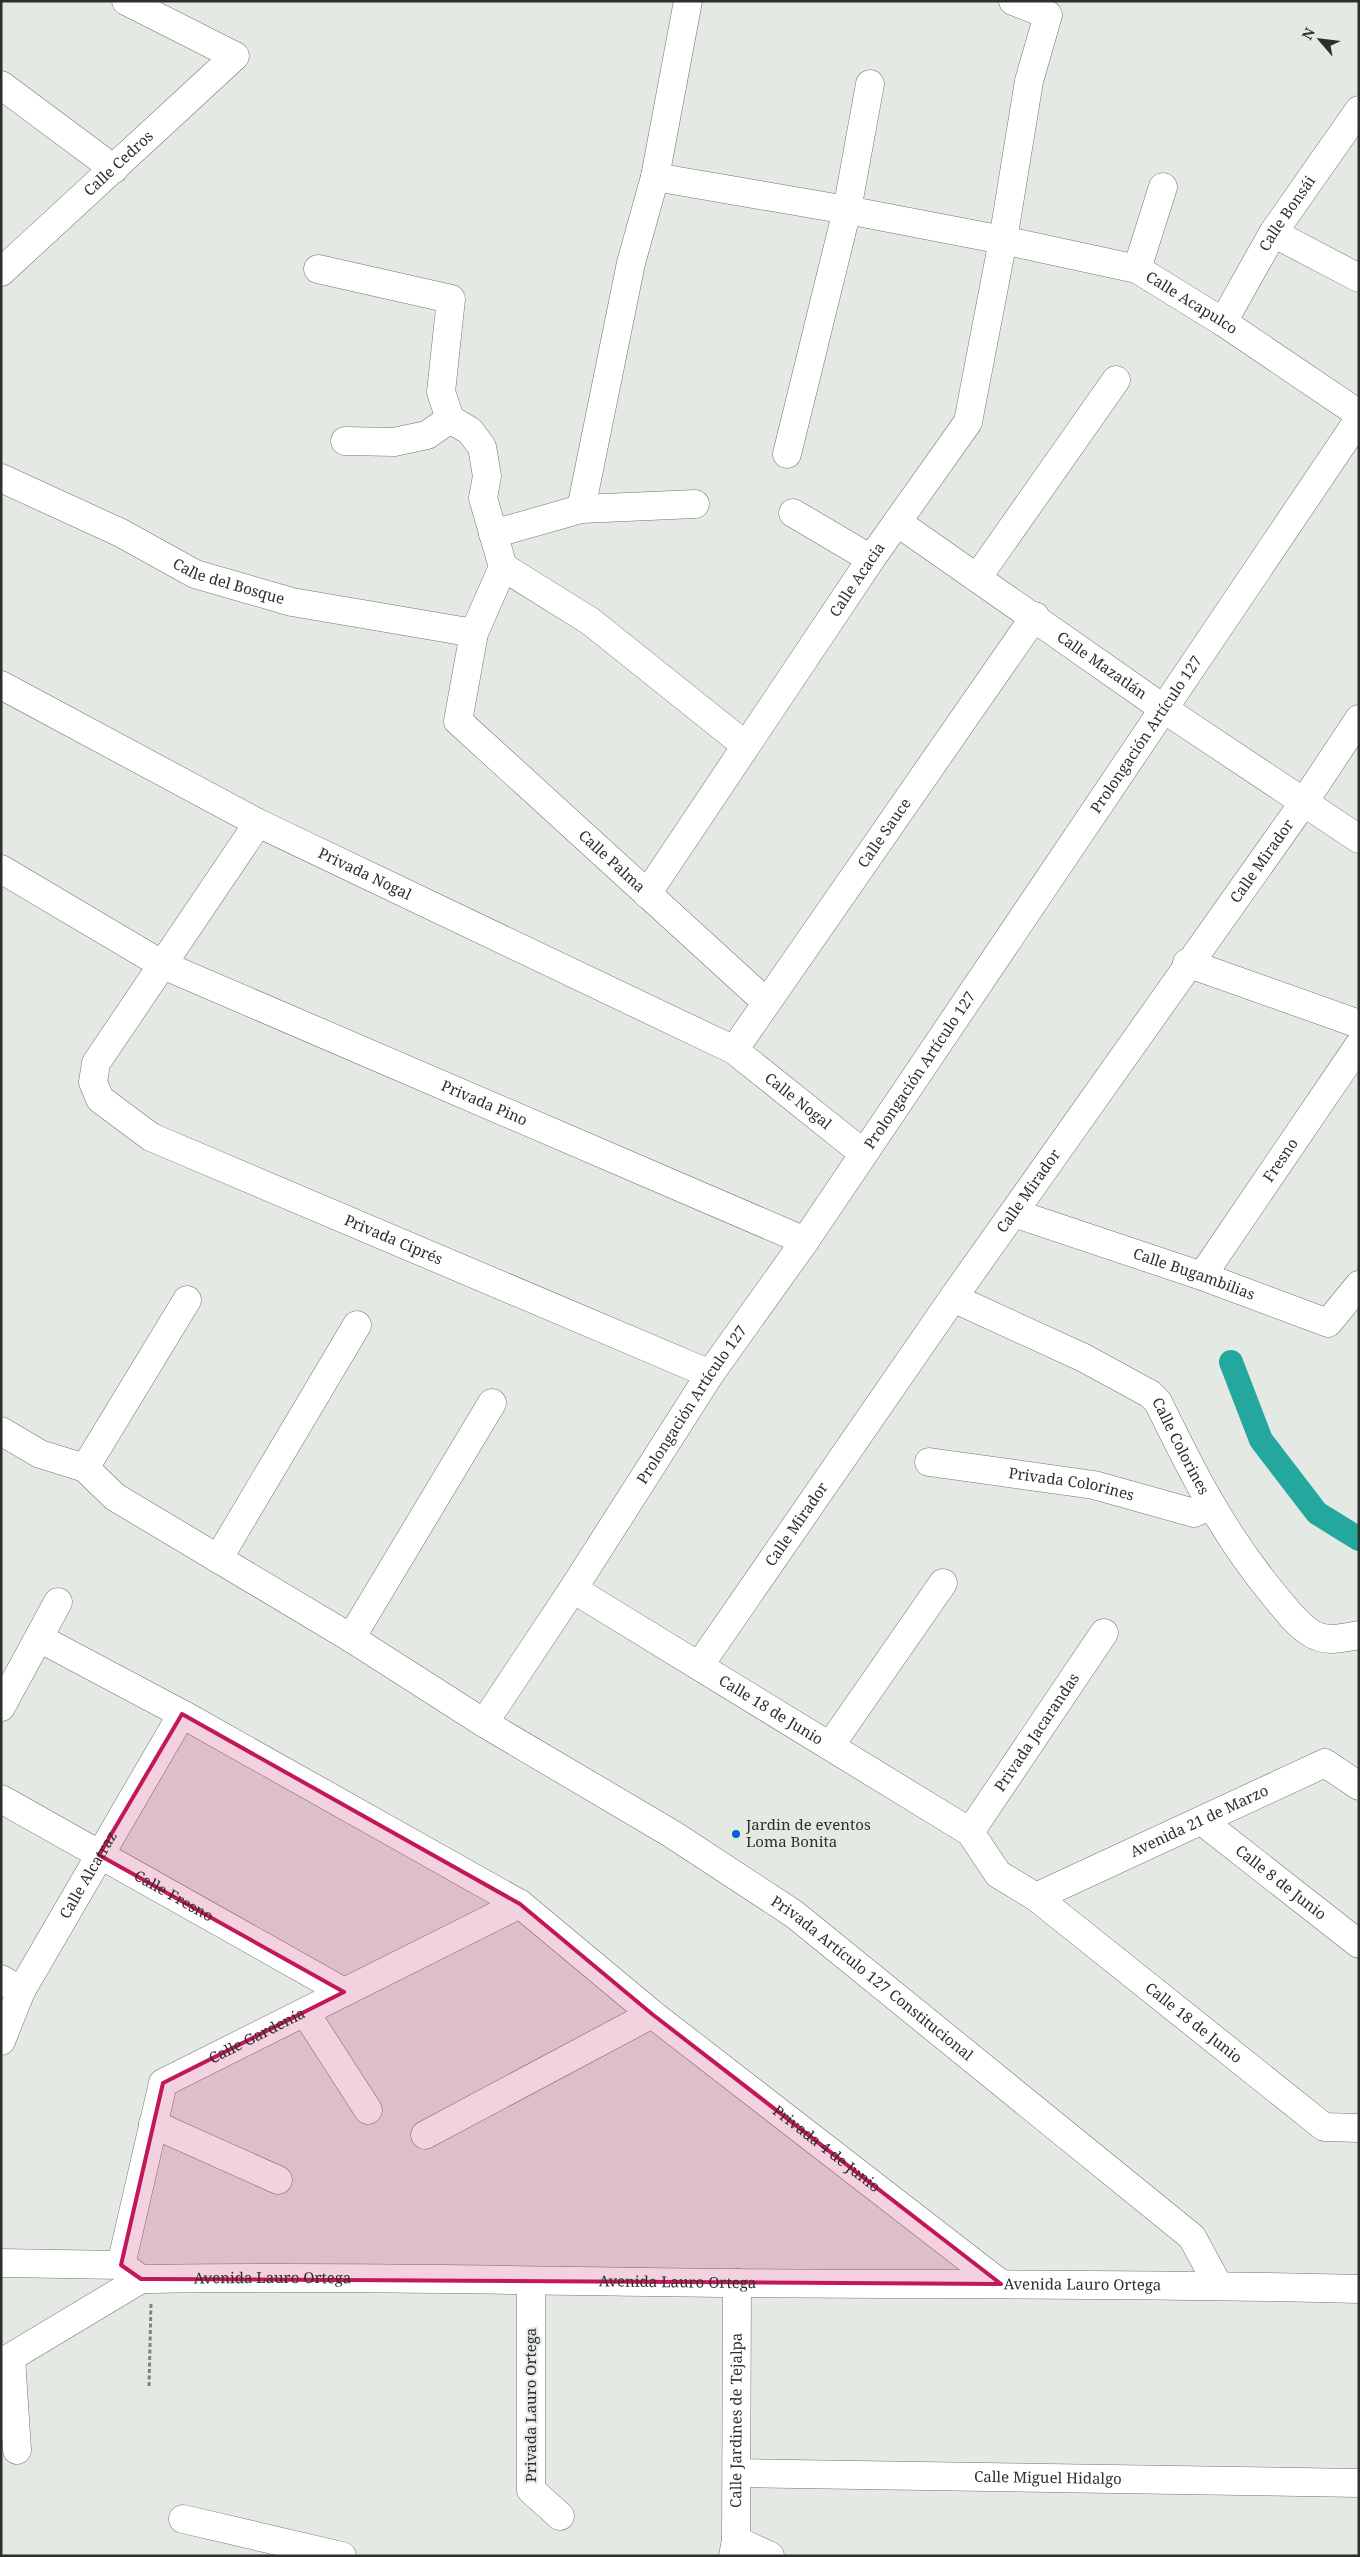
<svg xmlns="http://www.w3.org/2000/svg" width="1360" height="2557" font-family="'Noto Serif',serif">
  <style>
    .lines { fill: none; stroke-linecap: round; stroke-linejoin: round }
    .canal { stroke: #24a89e; stroke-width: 24 }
    .minor-casing { stroke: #70756f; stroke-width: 29 }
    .path { stroke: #808480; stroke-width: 3; stroke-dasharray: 4 2.5; stroke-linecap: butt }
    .minor { stroke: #fff; stroke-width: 28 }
    .marked { fill: #c2185b; fill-opacity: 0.2; stroke: #c2185b; stroke-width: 4; stroke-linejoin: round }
    .poi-dot { fill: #0066ce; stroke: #e4eae3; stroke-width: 2 }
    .labels { text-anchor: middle; stroke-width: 4; stroke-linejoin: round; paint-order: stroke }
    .street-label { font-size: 15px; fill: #2d2f2d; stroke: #e4eae3 }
    .poi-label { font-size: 15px; fill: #2d2f2d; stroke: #e4eae3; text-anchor: start }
  </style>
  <rect width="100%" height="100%" fill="#e4eae3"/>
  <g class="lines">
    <path class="canal" d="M 1231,1362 L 1261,1440 L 1317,1513 L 1359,1539"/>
    <g class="minor-casing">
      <g id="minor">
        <path d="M 1,85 L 114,169"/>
        <path id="s1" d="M 655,177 L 847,210 L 1003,240 L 1137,269 L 1223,322 L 1359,414"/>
        <path d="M 1273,233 L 1359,278"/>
        <path id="s2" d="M 318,269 L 451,299 L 441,392 L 450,419 L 470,431 L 482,447 L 487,476 L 483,498 L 503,567 L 474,633 L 458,721 L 766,1002"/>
        <path d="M 1137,269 L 1163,187"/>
        <path id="s3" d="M 1,272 L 235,56 L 126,1"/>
        <path id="s4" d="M 1223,322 L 1273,233 L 1359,110"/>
        <path d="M 345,441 L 394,442 L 427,435 L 450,419"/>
        <path d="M 787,454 L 847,210 L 870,84"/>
        <path id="s5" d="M 1,478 L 121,533 L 195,574 L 292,602 L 474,633"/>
        <path d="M 581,509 L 631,263 L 655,177 L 688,1"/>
        <path d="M 793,513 L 871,559"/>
        <path id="s6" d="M 897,522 L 1164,709 L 1359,839"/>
        <path d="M 493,534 L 581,509 L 695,504"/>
        <path d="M 503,567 L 590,621 L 745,745"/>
        <path d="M 977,578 L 1116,380"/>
        <path id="s7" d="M 1,685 L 258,823 L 734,1050 L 863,1153"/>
        <path id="s8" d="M 258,823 L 96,1063 L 93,1082 L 100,1099 L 151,1137 L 710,1374"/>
        <path id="s9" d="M 1,869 L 163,965 L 805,1241"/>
        <path id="s10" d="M 647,894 L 871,559 L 968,422 L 1003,240 L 1029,81 L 1048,15 L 1013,1"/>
        <path d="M 1187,963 L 1359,1024"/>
        <path id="s11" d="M 734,1050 L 1035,616"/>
        <path id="s12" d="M 1014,1213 L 1202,1276 L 1328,1323 L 1359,1285"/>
        <path id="s13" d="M 1202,1276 L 1359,1045"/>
        <path id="s14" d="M 953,1298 L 1084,1358 L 1150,1394 L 1158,1402 C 1192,1472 1224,1535 1274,1595 C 1285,1608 1296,1624 1311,1633 C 1326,1643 1342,1638 1359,1635"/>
        <path id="s15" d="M 1,1431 L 40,1454 L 85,1468 L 115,1497 L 351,1638 L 484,1723 L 672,1834 L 794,1914 L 1192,2237 L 1218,2285"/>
        <path id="s16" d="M 929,1462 L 1094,1485 L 1194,1513 L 1210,1506"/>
        <path d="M 85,1468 L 187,1300"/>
        <path d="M 218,1559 L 357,1325"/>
        <path id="s17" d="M 573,1589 L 970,1832 L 998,1874 L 1036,1897 L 1324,2127 L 1359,2128"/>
        <path id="s18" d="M 39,1638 L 182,1714 L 520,1904 L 652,2014 L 1001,2284"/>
        <path d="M 351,1638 L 492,1403"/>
        <path id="s19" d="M 699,1666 L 953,1298 L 1304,802 L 1359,719"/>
        <path d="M 1,1707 L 58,1602"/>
        <path id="s20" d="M 484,1723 L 573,1589 L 710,1374 L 805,1241 L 1359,419"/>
        <path d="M 830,1746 L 943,1583"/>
        <path id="s21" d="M 1,1799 L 344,1992"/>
        <path id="s22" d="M 1202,1821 L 1359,1944"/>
        <path id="s23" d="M 970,1832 L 1104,1633"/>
        <path id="s24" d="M 1036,1897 L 1325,1763 L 1359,1786"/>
        <path d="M 1,1979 L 21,1991"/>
        <path d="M 305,2012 L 368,2110"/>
        <path id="s25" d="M 1,2041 L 21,1991 L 182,1714"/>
        <path d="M 153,2124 L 278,2180"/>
        <path d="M 425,2135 L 652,2014"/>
        <path id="s26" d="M 1,2263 L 121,2265 L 141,2279 L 152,2279 C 346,2276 540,2281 734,2283 C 942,2285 1151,2283 1359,2289"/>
        <path id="s27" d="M 121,2265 L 163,2083 L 520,1904"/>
        <path d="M 531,2281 L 531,2490 L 560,2516"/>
        <path d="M 11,2358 L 17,2450"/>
        <path d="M 1,2363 L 141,2279"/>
        <path id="s28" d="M 737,2473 L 1359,2483"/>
        <path d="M 183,2519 L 342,2556"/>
        <path d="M 736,2540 L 770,2556"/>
        <path id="s29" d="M 733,2556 L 736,2540 L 737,2283"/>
      </g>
    </g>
    <path class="path" d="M 149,2386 L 151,2304"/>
    <use href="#minor" class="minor"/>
  </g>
  <path class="marked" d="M 182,1714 L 520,1904 L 652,2014 L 1001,2284 L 152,2279 L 141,2279 L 121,2265 L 163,2083 L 344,1992 L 99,1855 Z"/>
  <circle class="poi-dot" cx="736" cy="1834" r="5"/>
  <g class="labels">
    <g class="street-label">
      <text dy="5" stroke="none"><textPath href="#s3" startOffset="160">Calle Cedros</textPath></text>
      <text dy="5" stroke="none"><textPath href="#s4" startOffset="126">Calle Bonsái</textPath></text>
      <text dy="5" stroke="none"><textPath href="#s1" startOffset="555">Calle Acapulco</textPath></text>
      <text dy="5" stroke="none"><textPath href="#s5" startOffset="251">Calle del Bosque</textPath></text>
      <text dy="5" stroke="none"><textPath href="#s10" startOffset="378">Calle Acacia</textPath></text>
      <text dy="5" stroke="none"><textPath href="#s6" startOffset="250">Calle Mazatlán</textPath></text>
      <text dy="5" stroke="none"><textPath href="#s20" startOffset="1190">Prolongación Artículo 127</textPath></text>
      <text dy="5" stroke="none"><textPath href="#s11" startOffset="264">Calle Sauce</textPath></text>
      <text dy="5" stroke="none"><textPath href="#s19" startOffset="982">Calle Mirador</textPath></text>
      <text dy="5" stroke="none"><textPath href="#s2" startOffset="795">Calle Palma</textPath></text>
      <text dy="5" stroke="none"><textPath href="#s7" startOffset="410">Privada Nogal</textPath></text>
      <text dy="5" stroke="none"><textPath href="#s20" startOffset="785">Prolongación Artículo 127</textPath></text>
      <text dy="5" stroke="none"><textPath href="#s7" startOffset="901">Calle Nogal</textPath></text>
      <text dy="5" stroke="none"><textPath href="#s9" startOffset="538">Privada Pino</textPath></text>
      <text dy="5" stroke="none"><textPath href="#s13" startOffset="140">Fresno</textPath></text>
      <text dy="5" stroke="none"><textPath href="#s19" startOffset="578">Calle Mirador</textPath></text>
      <text dy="5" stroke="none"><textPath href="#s8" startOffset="654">Privada Ciprés</textPath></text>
      <text dy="5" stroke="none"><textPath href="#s12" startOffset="190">Calle Bugambilias</textPath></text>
      <text dy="5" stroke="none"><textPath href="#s20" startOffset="380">Prolongación Artículo 127</textPath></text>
      <text dy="5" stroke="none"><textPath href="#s14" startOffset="280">Calle Colorines</textPath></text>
      <text dy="5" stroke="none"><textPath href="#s16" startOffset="144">Privada Colorines</textPath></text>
      <text dy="5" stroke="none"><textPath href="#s19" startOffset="172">Calle Mirador</textPath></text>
      <text dy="5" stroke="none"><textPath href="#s17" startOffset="232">Calle 18 de Junio</textPath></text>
      <text dy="5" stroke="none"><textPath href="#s23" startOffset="120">Privada Jacarandas</textPath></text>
      <text dy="5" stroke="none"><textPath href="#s24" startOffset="180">Avenida 21 de Marzo</textPath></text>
      <text dy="5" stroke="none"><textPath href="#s25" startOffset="188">Calle Alcatraz</textPath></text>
      <text dy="5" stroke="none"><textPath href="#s22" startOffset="100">Calle 8 de Junio</textPath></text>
      <text dy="5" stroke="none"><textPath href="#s21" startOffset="198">Calle Fresno</textPath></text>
      <text dy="5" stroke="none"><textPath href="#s15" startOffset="1032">Privada Artículo 127 Constitucional</textPath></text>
      <text dy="5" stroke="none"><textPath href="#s17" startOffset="762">Calle 18 de Junio</textPath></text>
      <text dy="5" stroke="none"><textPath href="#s27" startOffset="292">Calle Gardenía</textPath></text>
      <text dy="5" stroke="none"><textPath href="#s18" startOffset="942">Privada 4 de Junio</textPath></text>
      <text dy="5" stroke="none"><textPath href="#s26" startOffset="276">Avenida Lauro Ortega</textPath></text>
      <text dy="5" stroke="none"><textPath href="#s26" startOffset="681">Avenida Lauro Ortega</textPath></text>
      <text dy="5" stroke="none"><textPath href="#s26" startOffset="1086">Avenida Lauro Ortega</textPath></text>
      <text transform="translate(531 2405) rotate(-90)" y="5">Privada Lauro Ortega</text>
      <text dy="5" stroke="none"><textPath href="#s29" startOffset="136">Calle Jardines de Tejalpa</textPath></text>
      <text dy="5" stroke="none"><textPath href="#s28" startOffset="311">Calle Miguel Hidalgo</textPath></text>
    </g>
    <g class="poi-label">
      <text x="746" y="1830">Jardin de eventos<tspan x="746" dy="17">Loma Bonita</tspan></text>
    </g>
  </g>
  <rect width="1360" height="2557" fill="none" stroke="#2d2f2d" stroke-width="5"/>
  <g transform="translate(1320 40) rotate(298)" stroke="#e4eae3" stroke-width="4" paint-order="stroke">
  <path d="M0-4L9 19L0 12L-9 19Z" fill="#2d2f2d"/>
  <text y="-8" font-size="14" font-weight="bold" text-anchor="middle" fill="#2d2f2d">N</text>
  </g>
</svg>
